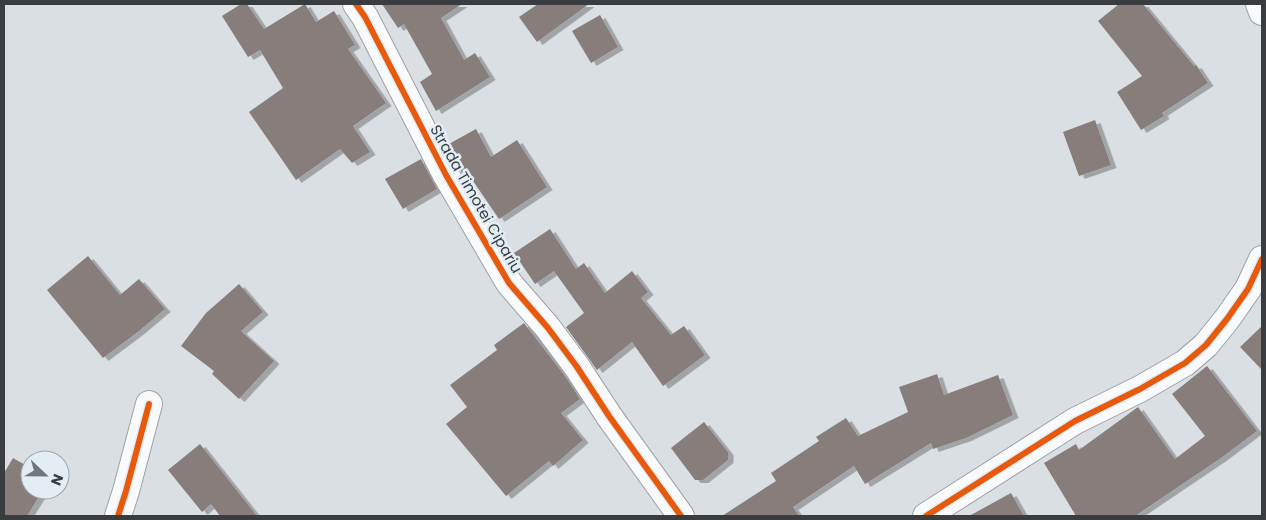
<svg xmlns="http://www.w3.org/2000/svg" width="1266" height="520" font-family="Poppins,sans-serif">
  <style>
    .building { fill: #877e7b; filter: url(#shadow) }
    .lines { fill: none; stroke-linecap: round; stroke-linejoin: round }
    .street-casing { stroke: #9fa2a5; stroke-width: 28 }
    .street { stroke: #f9fafb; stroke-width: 26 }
    .cycleway-casing { stroke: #e3edf4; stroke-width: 9 }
    .cycleway { stroke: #e8590c; stroke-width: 6 }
    .labels { text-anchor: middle; stroke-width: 5; stroke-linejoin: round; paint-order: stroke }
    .street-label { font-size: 15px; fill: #393d40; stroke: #e3edf4 }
  </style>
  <defs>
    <filter id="shadow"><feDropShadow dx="5.5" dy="3" stdDeviation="0" flood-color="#0004"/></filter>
  </defs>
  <rect width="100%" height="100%" fill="#dadfe3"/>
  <g class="building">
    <path d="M 241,4 L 247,4 L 264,29 L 305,4 L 316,22 L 334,11 L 355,45 L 348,49 L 386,103 L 353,126 L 370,152 L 352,163 L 340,149 L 296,180 L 249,112 L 283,88 L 260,50 L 248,57 L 222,16 Z"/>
    <path d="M 382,4 L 462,4 L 441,18 L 464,60 L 475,53 L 490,77 L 436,111 L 420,82 L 432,74 L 404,24 L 398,28 Z"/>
    <path d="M 538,4 L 589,4 L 537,42 L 519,17 Z"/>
    <path d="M 1119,4 L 1143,4 L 1194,66 L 1196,65 L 1208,83 L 1162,113 L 1164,116 L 1141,130 L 1117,92 L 1142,76 L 1098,21 Z"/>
    <path d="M 600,15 L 618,47 L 591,63 L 572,31 Z"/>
    <path d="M 1095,120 L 1111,165 L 1079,176 L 1063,132 Z"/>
    <path d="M 476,129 L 491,157 L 517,140 L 547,187 L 499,219 L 469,175 L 466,177 L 464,172 L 462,173 L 447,145 Z"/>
    <path d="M 421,159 L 437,189 L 403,209 L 385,179 Z"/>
    <path d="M 550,229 L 576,269 L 584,263 L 605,293 L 632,271 L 648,292 L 641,298 L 671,335 L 684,326 L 705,355 L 663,386 L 632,342 L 597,370 L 566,327 L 584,313 L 554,271 L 535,284 L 514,253 Z"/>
    <path d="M 88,256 L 120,295 L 139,279 L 165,309 L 139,331 L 103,358 L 47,290 Z"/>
    <path d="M 239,284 L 263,312 L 241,331 L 274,361 L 239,399 L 212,374 L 214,371 L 181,346 L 206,313 Z"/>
    <path d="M 524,323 L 565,376 L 580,399 L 561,413 L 583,440 L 553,466 L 549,461 L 506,496 L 446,424 L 467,407 L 450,385 L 497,350 L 494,345 Z"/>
    <path d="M 1262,326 L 1262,370 L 1240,347 Z"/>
    <path d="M 1207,366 L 1257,431 L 1221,458 L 1135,516 L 1076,516 L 1044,463 L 1076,444 L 1079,450 L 1138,407 L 1175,459 L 1205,436 L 1172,394 Z"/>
    <path d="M 937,374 L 944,395 L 998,375 L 1013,415 L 966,438 L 933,449 L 931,443 L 865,484 L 854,466 L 793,507 L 799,516 L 722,516 L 776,481 L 771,473 L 819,441 L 816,437 L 846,418 L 858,436 L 908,412 L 899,387 Z"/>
    <path d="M 704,422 L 728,452 L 728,460 L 703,480 L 695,480 L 671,448 Z"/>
    <path d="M 200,444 L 257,516 L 220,516 L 211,504 L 202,512 L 168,470 Z"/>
    <path d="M 13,458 L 30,468 L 30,490 L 43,490 L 27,516 L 4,516 L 4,473 Z"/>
    <path d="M 1011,493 L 1024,516 L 969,516 Z"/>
  </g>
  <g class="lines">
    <g class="street-casing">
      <g id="street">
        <path d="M 356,4 L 365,17 L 446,175 L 509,283 L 548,328 L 577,367 L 609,416 L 681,516"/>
        <path d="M 1259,4 L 1262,12"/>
        <path d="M 118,516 L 126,491 L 149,404"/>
        <path d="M 926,516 L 1075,421 L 1140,389 L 1185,363 L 1206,345 L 1227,319 L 1248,289 L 1262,259"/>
      </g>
    </g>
    <use href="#street" class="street"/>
    <g class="cycleway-casing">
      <g id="cycleway">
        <path d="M 356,4 L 365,17 L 446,175 L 509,283 L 548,328 L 577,367 L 609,416 L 681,516"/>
        <path d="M 118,516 L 126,491 L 149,404"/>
        <path d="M 926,516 L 1075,421 L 1140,389 L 1185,363 L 1206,345 L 1227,319 L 1248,289 L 1262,259"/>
      </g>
    </g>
    <use href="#cycleway" class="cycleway"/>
  </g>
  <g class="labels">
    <g class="street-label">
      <text transform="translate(476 199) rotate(60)" y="5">Strada Timotei Cipariu</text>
    </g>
  </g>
  <rect width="1266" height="520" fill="none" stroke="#393d40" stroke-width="10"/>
  <g transform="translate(45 475) rotate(112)"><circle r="24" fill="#e3edf4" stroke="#9fa7ac"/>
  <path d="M0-4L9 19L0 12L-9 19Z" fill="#717679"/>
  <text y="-8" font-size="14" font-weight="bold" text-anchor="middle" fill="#393d40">N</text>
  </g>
</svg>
